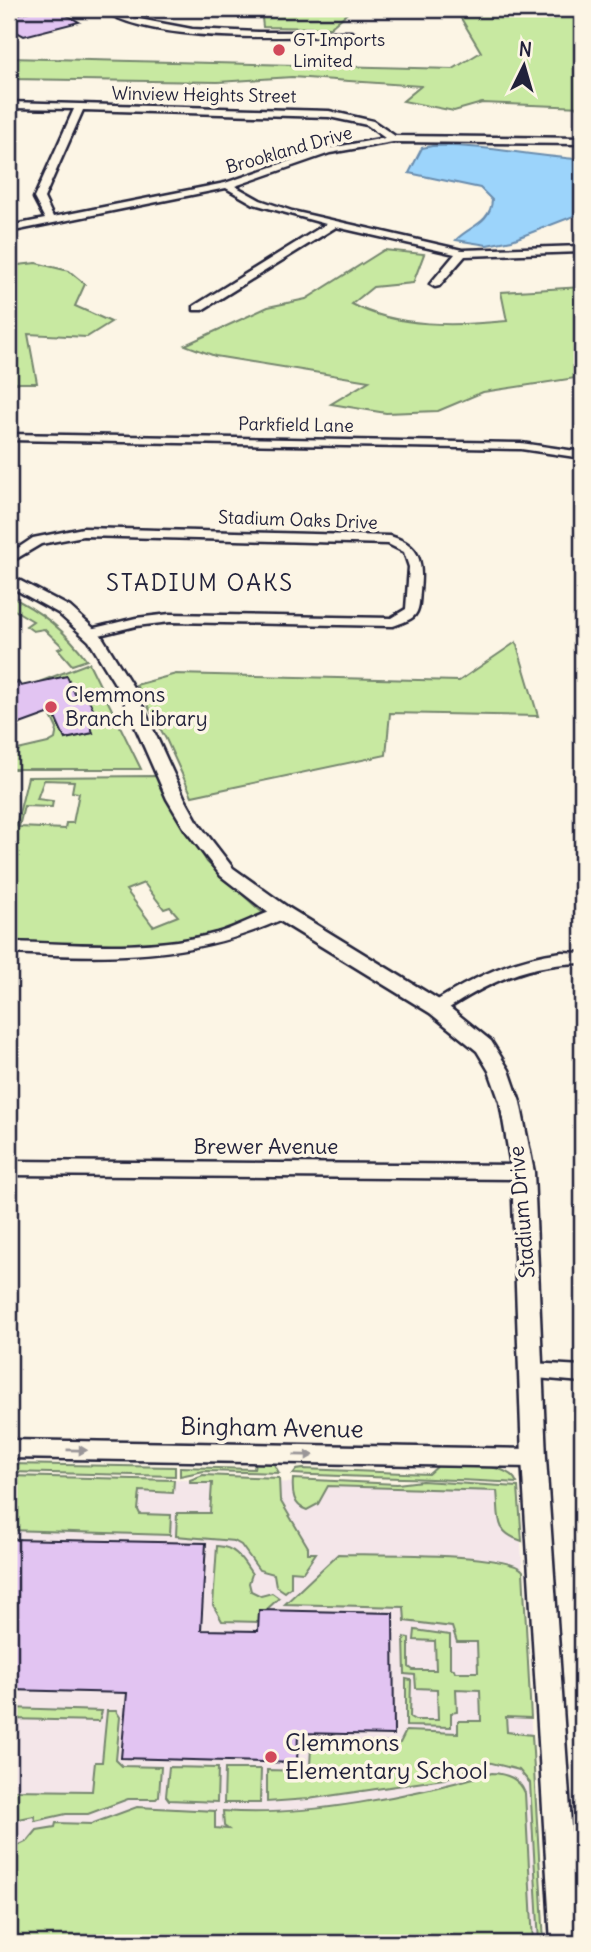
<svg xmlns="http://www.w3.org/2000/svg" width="591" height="1952" font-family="Delius,sans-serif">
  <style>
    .built { fill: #f4e6e9 }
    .green { fill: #c8e9a1; stroke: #75866e; stroke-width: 2; fill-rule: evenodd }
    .water { fill: #9cd4fb; stroke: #6b8dae; stroke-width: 2 }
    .building { fill: #e2c4f2; stroke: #22223b; stroke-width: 2 }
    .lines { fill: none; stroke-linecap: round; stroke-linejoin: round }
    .minor-casing { stroke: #22223b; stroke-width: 5 }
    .tertiary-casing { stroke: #22223b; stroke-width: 5 }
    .minor { fill: #fcf5e5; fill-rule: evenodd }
    .tertiary { fill: #fcf5e5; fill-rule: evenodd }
    .oneway { fill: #9a9698 }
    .poi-dot { fill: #d1495b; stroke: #fcf5e5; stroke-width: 2.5 }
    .labels { text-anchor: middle; stroke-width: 7; stroke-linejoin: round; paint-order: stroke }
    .far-poi-label { font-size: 18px; fill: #22223b; stroke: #fcf5e5; text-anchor: start }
    .far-street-label { font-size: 18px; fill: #22223b; stroke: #fcf5e5 }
    .poi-label { font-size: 21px; fill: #22223b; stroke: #fcf5e5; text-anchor: start }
    .street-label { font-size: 21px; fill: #22223b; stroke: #fcf5e5 }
    .neighbourhood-label { font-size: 23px; letter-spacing: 2px; fill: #22223b; stroke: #fcf5e5 }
    .near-street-label { font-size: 24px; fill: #22223b; stroke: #fcf5e5 }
    .near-poi-label { font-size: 24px; fill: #22223b; stroke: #fcf5e5; text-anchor: start }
  </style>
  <rect width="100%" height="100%" fill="#fcf5e5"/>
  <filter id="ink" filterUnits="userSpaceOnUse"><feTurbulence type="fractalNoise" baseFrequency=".0143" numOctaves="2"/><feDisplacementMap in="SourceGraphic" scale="14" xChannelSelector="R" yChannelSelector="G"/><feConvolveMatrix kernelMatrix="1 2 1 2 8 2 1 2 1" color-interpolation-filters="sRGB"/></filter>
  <g filter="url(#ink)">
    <path class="built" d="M 9,1476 L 518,1488 L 543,1943 L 9,1943 Z"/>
    <g class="green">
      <path d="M 261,9 L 352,9 L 330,28 L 263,27 Z"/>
      <path d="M 449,9 L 582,9 L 582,107 L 482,103 L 454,111 L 403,101 L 421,86 L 292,77 L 218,82 L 9,79 L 9,58 L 453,69 L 481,52 L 459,15 Z"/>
      <path d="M 384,250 L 424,254 L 413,283 L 373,287 L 352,304 C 397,328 457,326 507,321 L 501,292 L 582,287 L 582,377 L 483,392 L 438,411 L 386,413 L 331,404 L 369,381 L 215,356 L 185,345 L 268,307 L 306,299 Z"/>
      <path d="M 36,263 L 69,271 L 85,284 L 75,306 L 111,322 L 87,337 L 28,334 L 37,383 L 9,383 L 9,266 Z"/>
      <path d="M 9,596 C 41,611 66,631 87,660 L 72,665 L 58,649 L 63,647 L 44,629 L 33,631 L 26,626 L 33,621 L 11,608 L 9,610 Z"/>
      <path d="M 516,642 L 538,716 L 390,713 L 386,755 L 192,796 L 166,739 L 136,685 L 176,674 L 459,681 Z"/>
      <path d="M 89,663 L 141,769 L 9,769 L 9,752 L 48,743 L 55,739 L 57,729 L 50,714 L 53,713 L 65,739 L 93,733 L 90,725 L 99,723 L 75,694 L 39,682 Z"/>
      <path d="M 156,776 L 207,862 L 266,916 L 262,919 L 197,940 L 149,946 L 9,942 L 9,826 L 16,826 L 28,777 ZM 44,780 L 74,781 L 72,792 L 79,793 L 73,823 L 66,823 L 65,829 L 19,827 L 24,806 L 52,807 L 53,801 L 37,799 ZM 144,883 L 164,909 L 170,907 L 178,916 L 153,926 L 126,890 Z"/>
      <path d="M 255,1461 L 274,1464 L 279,1473 L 204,1471 L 180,1476 L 180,1467 L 254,1469 Z"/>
      <path d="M 9,1464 L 175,1467 L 175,1476 L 9,1472 Z"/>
      <path d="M 438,1466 C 458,1465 509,1461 517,1483 C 442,1478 368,1478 293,1474 L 296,1470 L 303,1469 L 429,1474 Z"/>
      <path d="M 203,1475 L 279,1478 L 280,1500 L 308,1547 L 308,1553 L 316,1553 L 303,1572 L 291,1571 L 291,1587 L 285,1592 L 276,1586 L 274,1574 L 259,1570 L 241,1545 L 234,1541 L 176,1536 L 177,1513 L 210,1513 L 212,1483 L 190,1483 L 190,1480 Z"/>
      <path d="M 9,1476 L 174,1480 L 173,1493 L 140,1491 L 138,1510 L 140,1514 L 171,1515 L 170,1535 L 9,1530 Z"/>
      <path d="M 293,1479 L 397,1484 L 422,1481 L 518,1487 L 522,1541 C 493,1532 500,1517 497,1491 L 328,1486 L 318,1504 L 307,1510 C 293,1506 292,1492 293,1479 Z"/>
      <path d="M 217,1546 C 236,1547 242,1559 252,1574 L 249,1583 L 251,1591 L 261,1596 L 272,1593 L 279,1598 L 266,1610 L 259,1610 L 259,1622 L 222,1621 L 213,1605 Z"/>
      <path d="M 338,1554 C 368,1555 508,1552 523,1571 L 531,1718 L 506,1717 L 507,1732 L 532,1735 L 544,1943 L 539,1943 L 530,1783 L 519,1770 L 488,1762 L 444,1779 L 308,1799 L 267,1802 L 267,1770 L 304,1771 L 310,1766 L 311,1747 L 317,1741 L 400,1743 L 406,1731 L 458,1733 L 458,1721 L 481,1721 L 480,1690 L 456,1689 L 457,1712 L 451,1713 L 451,1727 L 406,1726 L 406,1679 L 411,1680 L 410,1717 L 415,1720 L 438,1720 L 437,1689 L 416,1688 L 415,1675 L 405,1674 L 404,1637 L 409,1638 L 409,1667 L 413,1670 L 436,1670 L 435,1641 L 414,1640 L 415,1630 L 450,1635 L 450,1668 L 454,1669 L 455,1672 L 478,1672 L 477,1642 L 457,1642 L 452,1627 L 405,1621 L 404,1607 L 285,1604 Z"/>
      <path d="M 9,1708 L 102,1711 L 99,1721 L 9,1719 Z"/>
      <path d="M 107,1711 L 116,1711 L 120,1717 L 116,1760 L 122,1766 L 161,1767 L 159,1796 L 156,1799 L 128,1799 L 88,1814 L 66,1814 L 35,1821 L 34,1816 L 9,1821 L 9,1790 L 92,1791 L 95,1762 L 102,1762 Z"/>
      <path d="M 169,1767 L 218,1768 L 217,1802 L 169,1800 L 166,1796 Z"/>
      <path d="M 225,1769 L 261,1769 L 260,1803 L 224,1803 Z"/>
      <path d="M 492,1773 C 507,1774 519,1778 525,1793 L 533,1943 L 9,1943 L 9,1850 L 28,1841 L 37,1830 L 55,1827 L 56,1823 L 91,1824 L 137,1807 L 215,1811 L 215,1828 L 228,1829 L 224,1826 L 223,1811 C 303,1818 415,1795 492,1773 Z"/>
    </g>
    <path class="water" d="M 432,146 C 482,144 529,156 578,159 L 579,214 L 512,240 L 487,245 L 456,240 C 468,227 491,223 492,200 L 480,188 L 409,173 L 422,148 Z"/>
    <g class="building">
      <path d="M 38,9 L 56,9 L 79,22 L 24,36 L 9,28 L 9,16 Z"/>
      <path d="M 67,676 L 75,694 L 85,692 L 100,723 L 90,725 L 93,733 L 65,739 L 53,712 L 9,728 L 9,685 L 18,682 L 21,686 Z"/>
      <path d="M 9,1539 L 206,1543 L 201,1630 L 258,1631 L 259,1610 L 393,1613 L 394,1735 L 298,1733 L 297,1763 L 121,1758 L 127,1693 L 9,1690 Z"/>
    </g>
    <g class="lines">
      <g class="minor-casing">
        <g id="minor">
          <path d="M 101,9 L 112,9 L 134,18 L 192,29 L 258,32 L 351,32 L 355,34 L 351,36 C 287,36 153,45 101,9 Z"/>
          <path d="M 9,102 L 329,111 L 373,121 L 395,136 L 582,138 L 582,144 L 393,142 L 330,153 L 235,186 L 260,200 L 292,211 L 462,250 L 582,246 L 582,252 L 465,256 L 439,286 L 435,287 L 430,284 L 455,254 L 336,227 L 202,310 L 194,310 L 194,306 L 326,224 L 254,204 L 226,188 L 9,232 L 9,226 L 45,219 L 34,198 L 74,109 L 9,108 ZM 83,110 L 329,117 L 367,125 L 385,138 L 325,149 L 225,183 L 53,217 L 44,198 Z"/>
          <path d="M 9,434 L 521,443 L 582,452 L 582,458 L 521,449 L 9,440 Z"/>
          <path d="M 83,528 L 390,536 C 421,545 423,562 420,591 C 419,600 420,611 413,617 C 408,621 399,624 393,626 L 170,622 L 136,626 L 91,637 L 86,636 L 86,630 L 136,618 L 170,614 L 391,618 L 406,609 L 409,567 L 404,552 L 388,544 L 83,536 L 41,544 L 9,563 L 9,554 L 33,538 Z"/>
          <path d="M 282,908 L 290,913 L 287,917 C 193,961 110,958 9,953 L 9,942 C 77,944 150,951 217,933 C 240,926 260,914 282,908 Z"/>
          <path d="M 562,952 L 582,953 L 582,963 C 526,964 489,982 443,1012 L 437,1014 L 429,1008 L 431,1004 C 472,978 513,958 562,952 Z"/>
          <path d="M 9,1161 L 523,1165 L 529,1167 L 532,1172 L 529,1177 L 523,1179 L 9,1175 Z"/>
          <path d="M 532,1363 L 582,1366 L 582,1382 L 525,1377 L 523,1371 L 525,1365 Z"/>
          <path d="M 9,1440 L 534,1449 L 541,1452 L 544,1458 L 541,1464 L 534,1467 L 9,1458 Z"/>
        </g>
      </g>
      <g class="tertiary-casing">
        <path id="tertiary" d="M 9,575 L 70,607 L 101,635 L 136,692 L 185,799 L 199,824 L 233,868 L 289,908 L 444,1003 L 491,1041 L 509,1070 L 520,1102 L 534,1172 L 546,1458 L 579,1943 L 551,1943 L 522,1458 L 512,1172 L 500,1102 L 489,1071 L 477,1051 L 430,1013 L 275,918 L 221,876 L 186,831 L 167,799 L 120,692 L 89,641 L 58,613 L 9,586 Z"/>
      </g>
      <use href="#minor" class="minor"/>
      <use href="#tertiary" class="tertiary"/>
    </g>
    <defs><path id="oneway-solid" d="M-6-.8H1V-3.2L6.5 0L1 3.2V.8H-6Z" transform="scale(1.75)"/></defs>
    <g class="oneway">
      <use href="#oneway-solid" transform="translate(77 1450) rotate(1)"/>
      <use href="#oneway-solid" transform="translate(304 1455) rotate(1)"/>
    </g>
  </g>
  <g class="poi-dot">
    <circle cx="279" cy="50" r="7"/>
    <circle cx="51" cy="707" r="7"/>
    <circle cx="271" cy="1757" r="7"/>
  </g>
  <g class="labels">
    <g class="far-poi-label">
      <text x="293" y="46">GT Imports<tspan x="293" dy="21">Limited</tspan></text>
    </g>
    <g class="far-street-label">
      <text transform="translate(204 95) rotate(1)" y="6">Winview Heights Street</text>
      <text transform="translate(289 150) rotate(-16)" y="6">Brookland Drive</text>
      <text transform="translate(296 425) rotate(1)" y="6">Parkfield Lane</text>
      <text transform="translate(298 520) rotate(2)" y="6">Stadium Oaks Drive</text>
    </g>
    <g class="poi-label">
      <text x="65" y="702">Clemmons<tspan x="65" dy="24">Branch Library</tspan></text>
    </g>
    <g class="street-label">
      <text x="266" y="1154">Brewer Avenue</text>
      <text transform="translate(522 1212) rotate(-95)" y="7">Stadium Drive</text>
    </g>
    <g class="neighbourhood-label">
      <text x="200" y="591">STADIUM OAKS</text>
    </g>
    <g class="near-street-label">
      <text transform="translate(272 1428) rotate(1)" y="8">Bingham Avenue</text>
    </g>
    <g class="near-poi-label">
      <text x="285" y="1751">Clemmons<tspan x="285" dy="28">Elementary School</tspan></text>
    </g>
  </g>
  <rect width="591" height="1952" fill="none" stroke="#fcf5e5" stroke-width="35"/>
  <rect x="18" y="18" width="556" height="1917" fill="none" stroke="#22223b" stroke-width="2.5" filter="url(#ink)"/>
  <g transform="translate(524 66) rotate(5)" stroke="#fcf5e5" stroke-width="5" paint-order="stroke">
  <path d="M0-5L12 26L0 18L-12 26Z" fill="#22223b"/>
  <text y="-10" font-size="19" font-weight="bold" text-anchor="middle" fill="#22223b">N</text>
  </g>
</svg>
